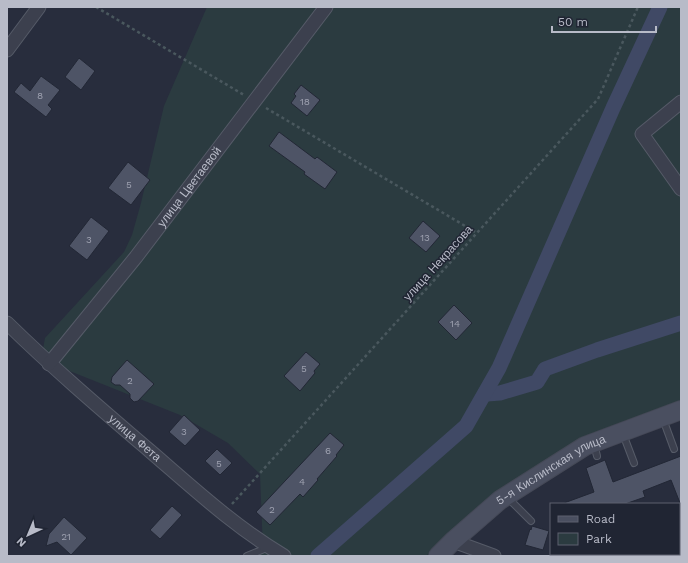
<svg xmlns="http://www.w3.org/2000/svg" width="688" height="563" font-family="'Work Sans',sans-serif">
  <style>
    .green { fill: #2b3b40 }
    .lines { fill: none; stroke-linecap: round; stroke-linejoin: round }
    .canal { stroke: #404965; stroke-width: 15 }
    .building { fill: #4e5466; stroke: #222735 }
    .lane-casing { stroke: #565b68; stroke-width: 8 }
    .street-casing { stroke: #565b68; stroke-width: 15 }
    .secondary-casing { stroke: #454957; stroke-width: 20 }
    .path { stroke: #4a585e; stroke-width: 2.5; stroke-dasharray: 3 3; stroke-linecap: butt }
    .lane { stroke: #3c404e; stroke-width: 6 }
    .street { stroke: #3c404e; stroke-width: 13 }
    .secondary { stroke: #4a4f60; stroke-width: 18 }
    .labels { text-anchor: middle; stroke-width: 3; stroke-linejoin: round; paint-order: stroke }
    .number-label { font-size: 10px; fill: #9ea1b0 }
    .street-label { font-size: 12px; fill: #b8bbc8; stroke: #202533 }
  </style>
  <rect width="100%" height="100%" fill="#282d3d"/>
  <g class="green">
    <path d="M 207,7 L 681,7 L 681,400 L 581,439 L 510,488 L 505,485 L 426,556 L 260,556 L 263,551 L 260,474 L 228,443 L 180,415 L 52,364 L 42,355 L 45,338 L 124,252 L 132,235 L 141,203 L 164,106 Z"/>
    <path d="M 578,554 L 640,554 L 639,556 L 577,556 Z"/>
  </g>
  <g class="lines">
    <g class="canal">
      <path d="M 485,393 L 487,394 L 500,393 L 537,382 L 545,369 L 597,350 L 681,323"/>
      <path d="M 318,556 L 466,426 L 499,368 L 613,108 L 660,7"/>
    </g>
  </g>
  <g class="building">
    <path d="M 79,58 L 95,71 L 81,90 L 65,77 Z"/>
    <path d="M 41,76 L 60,90 L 48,105 L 52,109 L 46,117 L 14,92 L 21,83 L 30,91 Z"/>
    <path d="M 301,85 L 320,100 L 307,116 L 291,103 L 296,96 L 294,94 Z"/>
    <path d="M 279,132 L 315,159 L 317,157 L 337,172 L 325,189 L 304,174 L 305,172 L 269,146 Z"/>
    <path d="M 128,162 L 150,180 L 131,205 L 108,188 Z"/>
    <path d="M 91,217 L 109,231 L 87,260 L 69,246 Z"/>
    <path d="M 423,221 L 440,236 L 426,252 L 409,238 Z"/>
    <path d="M 454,305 L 472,323 L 456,340 L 438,322 Z"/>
    <path d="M 306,352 L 320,364 L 314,371 L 315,373 L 300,391 L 284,376 Z"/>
    <path d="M 127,360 L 154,384 L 138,401 L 134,402 L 130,398 L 130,394 L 120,385 L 115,385 L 111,382 L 112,377 Z"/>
    <path d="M 184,415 L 200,430 L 185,446 L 169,432 Z"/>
    <path d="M 330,433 L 344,445 L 336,455 L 337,456 L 317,479 L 318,480 L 303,497 L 300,494 L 270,525 L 256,512 Z"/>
    <path d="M 217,449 L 232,463 L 220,475 L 205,461 Z"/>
    <path d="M 681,456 L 681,503 L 680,503 L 671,480 L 643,491 L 645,497 L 625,504 L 564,504 L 564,503 L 594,492 L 586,468 L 605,460 L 613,482 Z"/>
    <path d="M 172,506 L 182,515 L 160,539 L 150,530 Z"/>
    <path d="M 64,517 L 87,538 L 71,555 L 57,542 L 46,546 L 49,534 Z"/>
    <path d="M 532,526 L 549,531 L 543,550 L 525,545 L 530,529 L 531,530 Z"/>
  </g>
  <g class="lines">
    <g class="lane-casing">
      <g id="lane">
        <path d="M 663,419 L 674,449"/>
        <path d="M 623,434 L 634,463"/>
        <path d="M 594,444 L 597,456"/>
        <path d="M 507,497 L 531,521"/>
        <path d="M 247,556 L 269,547"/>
      </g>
    </g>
    <g class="street-casing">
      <g id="street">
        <path d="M 7,50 L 39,7"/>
        <path d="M 681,102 L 642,134 L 681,189"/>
        <path id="s1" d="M 7,323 C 53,368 101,409 150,451 C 193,488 235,527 284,556"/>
        <path id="s2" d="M 49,364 L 136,257 L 326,7"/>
        <path d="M 453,541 L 494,556"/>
      </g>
    </g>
    <g class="secondary-casing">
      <g id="secondary">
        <path id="s3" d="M 438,556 L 453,541 L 500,500 L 585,446 L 681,410"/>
      </g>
    </g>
    <g class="path">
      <path d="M 96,7 L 244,95"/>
      <path d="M 266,108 L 477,233"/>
      <path d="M 232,504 L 598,99 L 638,7"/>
    </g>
    <use href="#lane" class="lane"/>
    <use href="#street" class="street"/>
    <use href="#secondary" class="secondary"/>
  </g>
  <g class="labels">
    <g class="number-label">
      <text x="40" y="99">8</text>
      <text x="305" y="105">18</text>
      <text x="129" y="188">5</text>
      <text x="425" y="241">13</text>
      <text x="89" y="243">3</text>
      <text x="455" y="327">14</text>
      <text x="304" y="372">5</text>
      <text x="130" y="384">2</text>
      <text x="184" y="435">3</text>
      <text x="328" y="454">6</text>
      <text x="219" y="467">5</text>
      <text x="302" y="485">4</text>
      <text x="272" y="513">2</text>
      <text x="66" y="540">21</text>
    </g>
    <g class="street-label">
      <text dy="4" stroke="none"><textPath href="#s2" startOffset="226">улица Цветаевой</textPath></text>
      <text transform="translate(438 263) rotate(-48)" y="4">улица Некрасова</text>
      <text dy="4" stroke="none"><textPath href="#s1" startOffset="172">улица Фета</textPath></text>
      <text dy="4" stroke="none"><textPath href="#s3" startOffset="143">5-я Кислинская улица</textPath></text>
    </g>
  </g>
  <rect width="688" height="563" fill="none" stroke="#b8bbc8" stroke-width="16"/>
  <rect x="550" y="503" width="130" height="52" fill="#202533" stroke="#5d616f"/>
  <rect x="558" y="516" width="20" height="6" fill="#4a4f60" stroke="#5d616f"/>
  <text x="586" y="523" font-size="12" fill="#b8bbc8">Road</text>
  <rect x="558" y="533" width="20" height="12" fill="#2b3b40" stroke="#5d616f"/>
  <text x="586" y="543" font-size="12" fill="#b8bbc8">Park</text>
  <g transform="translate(28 535) rotate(224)" stroke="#202533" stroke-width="3" paint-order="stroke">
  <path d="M0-3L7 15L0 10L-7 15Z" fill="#b8bbc8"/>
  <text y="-6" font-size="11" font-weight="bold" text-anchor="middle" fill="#b8bbc8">N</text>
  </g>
  <path d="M552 26v6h104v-6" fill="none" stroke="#b8bbc8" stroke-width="2"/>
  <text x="558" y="26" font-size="12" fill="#b8bbc8" stroke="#202533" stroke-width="3" paint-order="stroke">50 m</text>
</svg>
